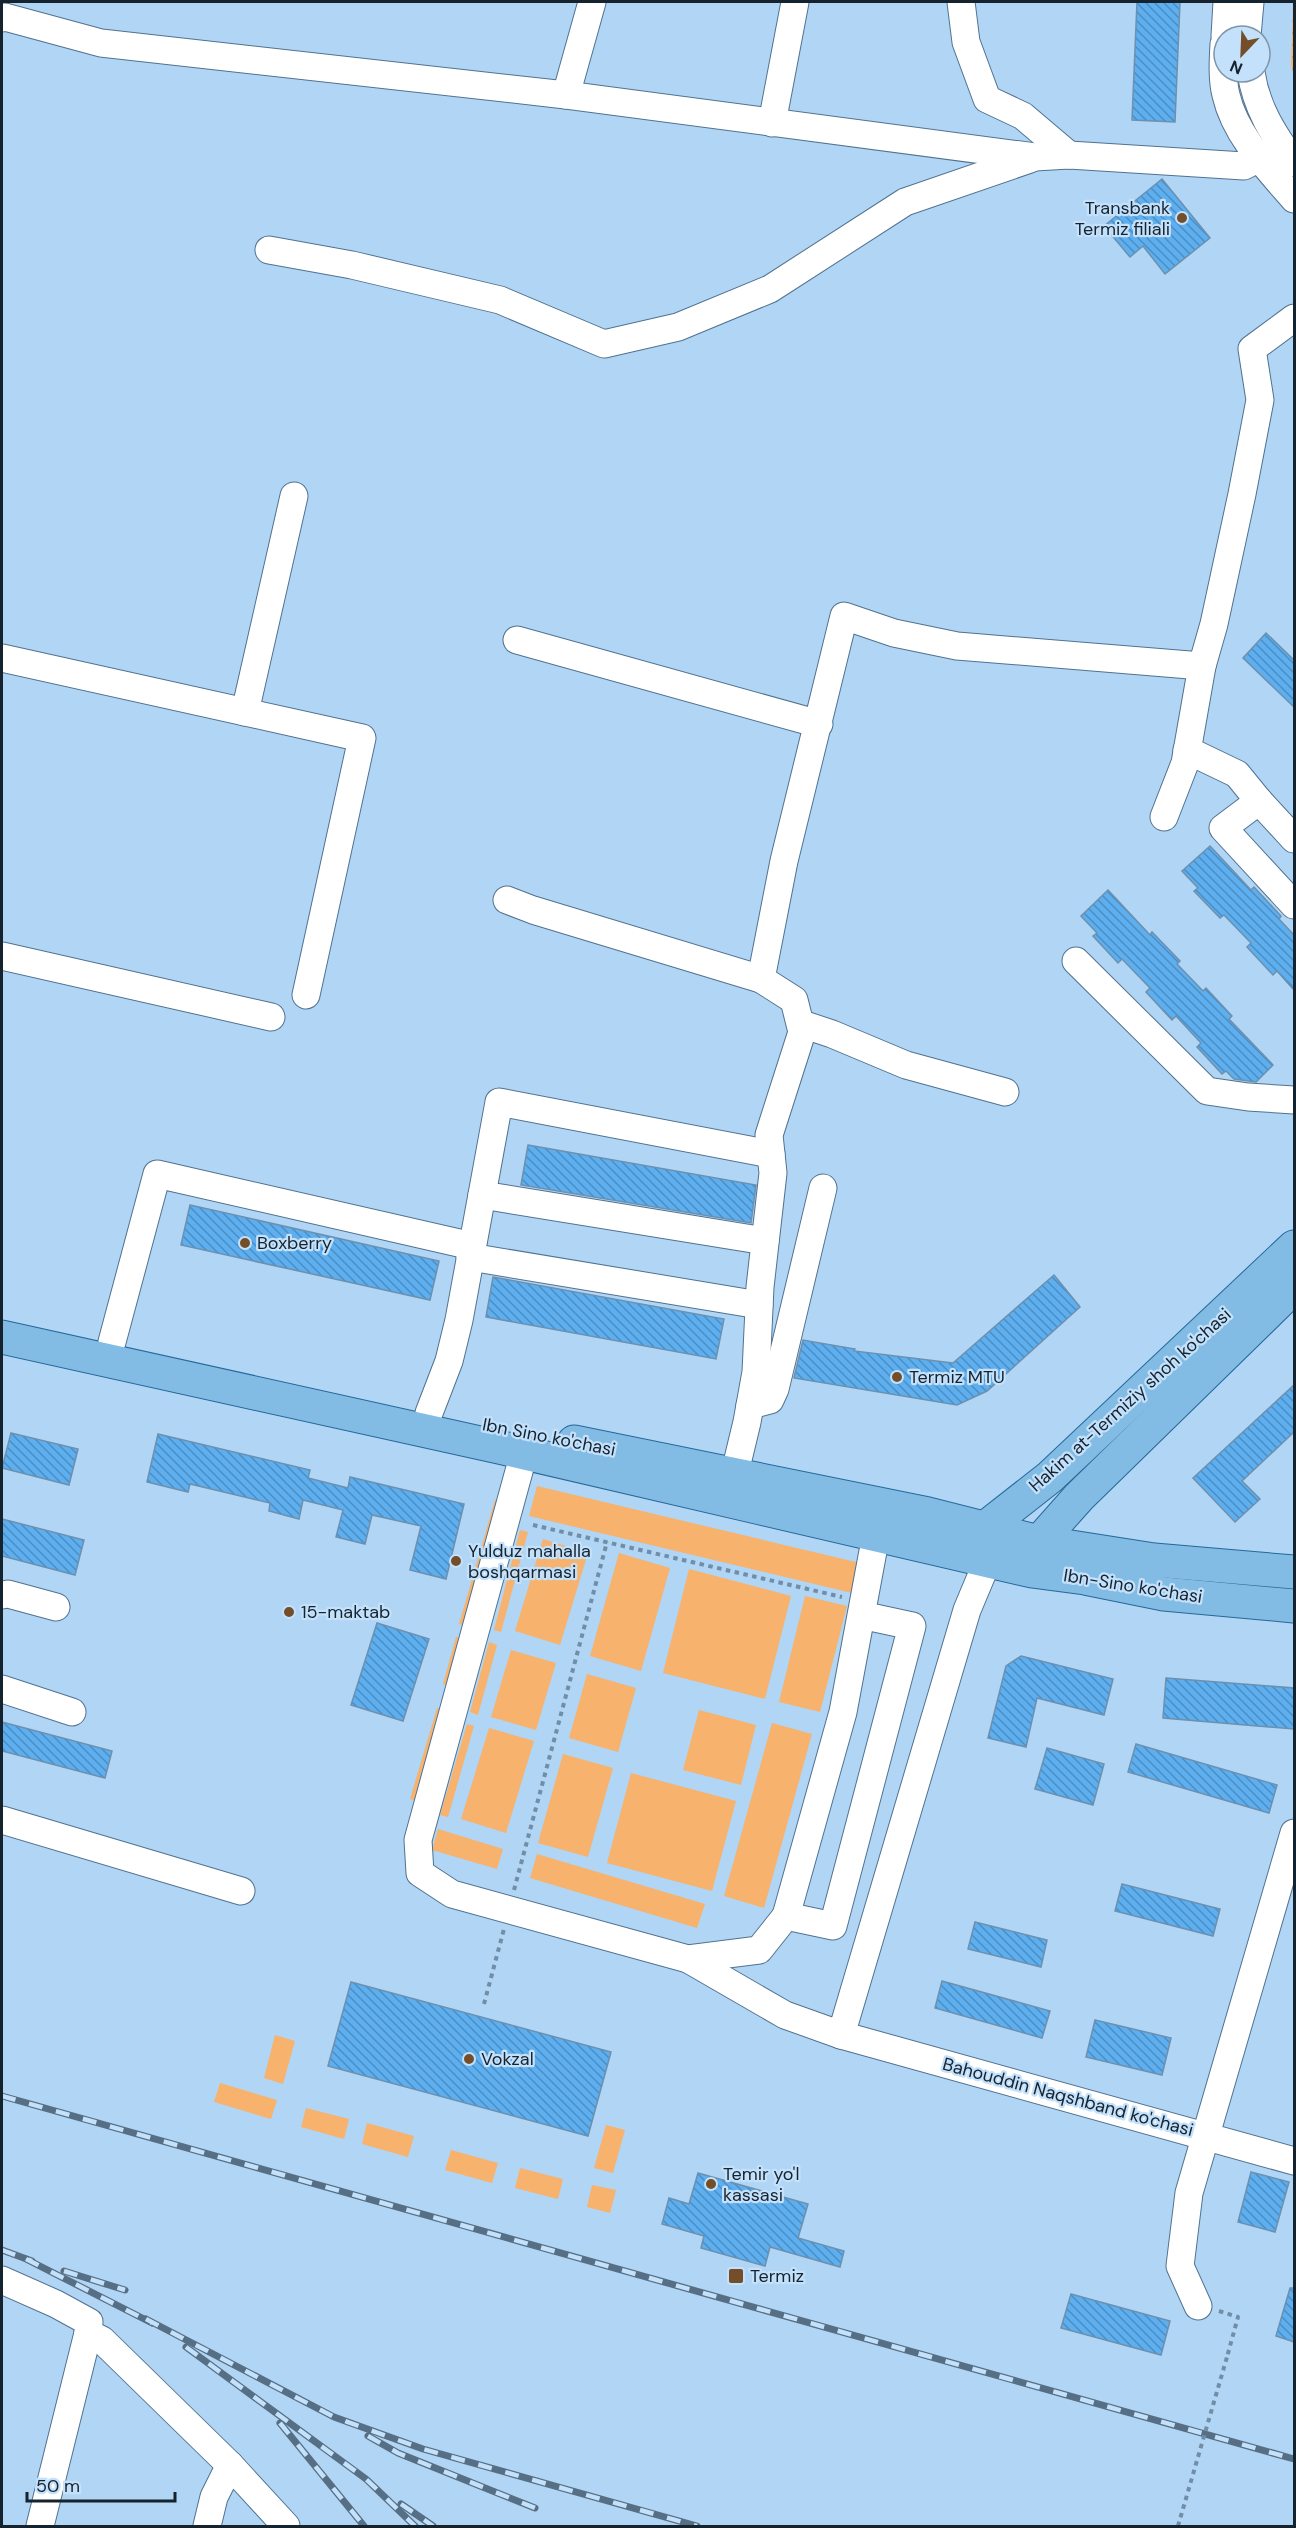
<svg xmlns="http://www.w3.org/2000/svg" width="1296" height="2528" font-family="'DM Sans',sans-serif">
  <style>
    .grass { fill: #f7b26d }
    .park { fill: url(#park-dots) }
    .building { fill: url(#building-back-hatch); stroke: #6d90ae; stroke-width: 1.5 }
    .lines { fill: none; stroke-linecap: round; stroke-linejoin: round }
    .minor-casing { stroke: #51728f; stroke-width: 29 }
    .major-casing { stroke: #266898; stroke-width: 35 }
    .path { stroke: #728ea6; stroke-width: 4; stroke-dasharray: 4.5 4.5; stroke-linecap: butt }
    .minor { stroke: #fff; stroke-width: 27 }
    .major { stroke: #82bbe3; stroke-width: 33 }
    .rail-casing { stroke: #576f84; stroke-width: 7 }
    .rail { stroke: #c4e1fb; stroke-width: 4.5; stroke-dasharray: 14; stroke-linecap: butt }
    .path-bridge { stroke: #728ea6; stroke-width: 4; stroke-dasharray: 4.5 4.5; stroke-linecap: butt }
    .poi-dot { fill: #734e29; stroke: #c4e1fb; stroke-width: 2 }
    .labels { text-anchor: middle; stroke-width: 4.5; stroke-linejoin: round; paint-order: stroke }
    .poi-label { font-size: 18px; fill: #15232f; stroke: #c4e1fb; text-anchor: start }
    .street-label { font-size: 18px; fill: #15232f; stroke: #c4e1fb }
  </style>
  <defs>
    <pattern id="park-dots" width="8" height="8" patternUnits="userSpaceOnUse" patternTransform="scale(1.5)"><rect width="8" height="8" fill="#f7b26d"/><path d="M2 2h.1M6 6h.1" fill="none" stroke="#d3995f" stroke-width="1.8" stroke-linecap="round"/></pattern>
    <pattern id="building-back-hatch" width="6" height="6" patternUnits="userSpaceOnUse" patternTransform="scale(1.5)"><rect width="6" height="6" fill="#5dafef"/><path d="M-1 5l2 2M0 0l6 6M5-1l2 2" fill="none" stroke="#4c8ec2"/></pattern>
  </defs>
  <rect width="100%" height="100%" fill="#b0d5f5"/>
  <g class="grass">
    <path d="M 537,1486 L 860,1563 L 852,1593 L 529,1516 Z"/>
    <path d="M 495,1500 L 502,1502 L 467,1626 L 459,1624 Z"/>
    <path d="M 520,1530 L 528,1532 L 501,1632 L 494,1630 Z"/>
    <path d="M 543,1539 L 588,1553 L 560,1645 L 515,1631 Z"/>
    <path d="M 619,1553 L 670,1568 L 641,1671 L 590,1656 Z"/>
    <path d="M 689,1569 L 791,1596 L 765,1699 L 663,1673 Z"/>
    <path d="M 805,1596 L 847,1606 L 820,1712 L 779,1702 Z"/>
    <path d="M 456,1637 L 463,1639 L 450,1686 L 443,1684 Z"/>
    <path d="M 489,1642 L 497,1645 L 478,1715 L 470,1712 Z"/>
    <path d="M 511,1650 L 556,1663 L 536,1730 L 491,1717 Z"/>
    <path d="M 587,1674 L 636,1688 L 618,1752 L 569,1738 Z"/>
    <path d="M 437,1708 L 444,1710 L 417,1801 L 410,1799 Z"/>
    <path d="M 699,1710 L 756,1725 L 741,1785 L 683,1770 Z"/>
    <path d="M 772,1723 L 812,1734 L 764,1908 L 724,1896 Z"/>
    <path d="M 467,1724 L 474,1726 L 448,1817 L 440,1815 Z"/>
    <path d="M 489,1728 L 534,1741 L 506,1833 L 461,1819 Z"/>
    <path d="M 563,1754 L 613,1768 L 588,1857 L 538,1843 Z"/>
    <path d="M 631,1773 L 736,1801 L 712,1891 L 607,1863 Z"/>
    <path d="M 438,1829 L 503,1849 L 497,1869 L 432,1850 Z"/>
    <path d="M 537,1854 L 705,1904 L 697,1928 L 530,1878 Z"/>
    <path d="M 275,2035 L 295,2041 L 283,2084 L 264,2078 Z"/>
    <path d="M 220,2083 L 277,2100 L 271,2119 L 214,2102 Z"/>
    <path d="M 306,2108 L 349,2119 L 344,2139 L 301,2127 Z"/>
    <path d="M 367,2123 L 414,2136 L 408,2157 L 362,2144 Z"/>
    <path d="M 606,2125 L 625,2130 L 613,2173 L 594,2168 Z"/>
    <path d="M 451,2150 L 498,2163 L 492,2183 L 445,2170 Z"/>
    <path d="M 520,2168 L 563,2179 L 558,2199 L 515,2188 Z"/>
    <path d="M 592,2185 L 616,2190 L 610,2213 L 587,2207 Z"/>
  </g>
  <path class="park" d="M 1293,2 L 1294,2 L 1294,79 L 1291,64 Z"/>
  <g class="building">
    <path d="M 1137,2 L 1180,2 L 1175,122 L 1132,120 Z"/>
    <path d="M 1162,179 L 1210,238 L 1165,274 L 1143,246 L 1130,257 L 1104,226 Z"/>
    <path d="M 1266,633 L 1294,660 L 1294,707 L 1243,658 Z"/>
    <path d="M 1210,846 L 1251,890 L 1254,887 L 1281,916 L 1279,919 L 1294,935 L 1294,990 L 1277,971 L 1273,975 L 1247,947 L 1251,943 L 1224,915 L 1220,918 L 1194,891 L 1198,888 L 1182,871 Z"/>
    <path d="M 1108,890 L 1150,935 L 1152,932 L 1180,961 L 1177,964 L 1203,991 L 1206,988 L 1232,1016 L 1229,1019 L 1273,1065 L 1256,1082 L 1234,1079 L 1226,1071 L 1222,1074 L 1197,1047 L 1201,1043 L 1176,1016 L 1172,1020 L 1146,992 L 1150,988 L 1122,959 L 1118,963 L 1093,936 L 1097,933 L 1081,916 Z"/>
    <path d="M 528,1145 L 756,1185 L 751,1223 L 521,1185 Z"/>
    <path d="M 190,1205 L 439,1261 L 430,1300 L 181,1245 Z"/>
    <path d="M 1054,1275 L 1080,1307 L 987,1391 L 957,1405 L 794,1378 L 803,1340 L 855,1349 L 854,1351 L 953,1363 Z"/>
    <path d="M 493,1277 L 724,1319 L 716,1359 L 486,1317 Z"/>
    <path d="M 1294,1385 L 1294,1432 L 1242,1481 L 1260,1499 L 1235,1522 L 1193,1478 Z"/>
    <path d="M 11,1433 L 78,1449 L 69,1485 L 2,1468 Z"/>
    <path d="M 158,1434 L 310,1470 L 308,1478 L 348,1488 L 350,1477 L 464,1504 L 446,1579 L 410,1570 L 421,1526 L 372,1515 L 365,1544 L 336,1537 L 343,1510 L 303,1500 L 299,1519 L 269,1511 L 270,1503 L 190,1484 L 188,1492 L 147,1482 Z"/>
    <path d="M 2,1519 L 84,1540 L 75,1575 L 2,1556 Z"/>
    <path d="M 377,1623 L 429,1639 L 403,1721 L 351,1705 Z"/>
    <path d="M 1021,1656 L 1113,1679 L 1104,1715 L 1037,1698 L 1026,1747 L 988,1738 L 1006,1666 Z"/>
    <path d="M 1166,1678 L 1294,1688 L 1294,1729 L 1163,1718 Z"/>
    <path d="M 2,1722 L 112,1751 L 105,1778 L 2,1751 Z"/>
    <path d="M 1136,1744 L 1277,1785 L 1269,1813 L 1128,1772 Z"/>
    <path d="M 1047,1748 L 1104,1764 L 1093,1805 L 1035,1789 Z"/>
    <path d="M 1122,1884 L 1220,1909 L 1213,1936 L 1115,1911 Z"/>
    <path d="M 975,1922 L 1047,1940 L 1041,1967 L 968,1949 Z"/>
    <path d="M 942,1981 L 1050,2011 L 1042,2038 L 935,2008 Z"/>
    <path d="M 351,1982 L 611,2052 L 588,2136 L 328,2066 Z"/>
    <path d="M 1095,2020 L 1171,2038 L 1162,2075 L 1086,2057 Z"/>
    <path d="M 1251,2172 L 1289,2182 L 1275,2232 L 1238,2222 Z"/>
    <path d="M 698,2173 L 808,2204 L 798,2238 L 844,2251 L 840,2267 L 770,2247 L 765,2266 L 701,2248 L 704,2236 L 662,2224 L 669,2198 L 689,2204 Z"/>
    <path d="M 1290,2288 L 1294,2288 L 1294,2342 L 1276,2336 Z"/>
    <path d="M 1071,2294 L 1170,2321 L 1161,2355 L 1061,2328 Z"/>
  </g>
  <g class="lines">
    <g class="minor-casing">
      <g id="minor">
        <path d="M 961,2 L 966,42 L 987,99 L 1023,116 L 1069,155"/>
        <path d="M 2,18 L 5,17 L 101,43 L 566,95 L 1035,157 L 1069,155 L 1244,166 L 1282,146"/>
        <path d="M 1225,36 L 1227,2"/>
        <path d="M 1247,36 L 1250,2"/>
        <path d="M 1224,44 C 1223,61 1222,80 1226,95 C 1235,135 1269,170 1294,199"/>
        <path d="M 1251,72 C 1256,108 1274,135 1294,163"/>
        <path d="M 566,95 L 592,2"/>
        <path d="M 772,123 L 795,2"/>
        <path d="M 269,250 L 352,265 L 500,300 L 604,344 L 678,327 L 770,289 L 905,202 L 1030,159"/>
        <path d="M 517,640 L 819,724"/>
        <path d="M 2,658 L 362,738 L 306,995"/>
        <path d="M 245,712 L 294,496"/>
        <path d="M 1187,750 L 1237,774 L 1259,801 L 1223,828 L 1294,905"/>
        <path d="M 1259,801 L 1294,839"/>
        <path d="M 1164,817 L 1185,763 L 1202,666"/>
        <path d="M 507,900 L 533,910 L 761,979"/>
        <path d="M 2,956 L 271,1017"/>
        <path d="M 1076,961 L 1207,1091 L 1248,1097 L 1294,1100"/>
        <path d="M 802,1024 L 832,1034 L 906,1065 L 1005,1092"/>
        <path d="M 482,1195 L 765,1241"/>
        <path d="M 470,1257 L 759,1305"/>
        <path d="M 112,1342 L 157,1174 L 472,1246"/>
        <path d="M 750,1405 L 770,1400 L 775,1389 L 823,1188"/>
        <path d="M 429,1413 L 449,1361 L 459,1320 L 499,1102 L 771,1154"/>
        <path d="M 524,1453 L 418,1840 L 420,1873 L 452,1894 L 688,1959 L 759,1950 L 786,1916"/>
        <path d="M 734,1476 L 747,1422 L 756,1372 L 760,1287 L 773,1173 L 769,1135 L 802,1032 L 794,1000 L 761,979 L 784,861 L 844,616 L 894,633 L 957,646 L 1202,666 L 1214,624 L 1242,494 L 1260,400 L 1252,349 L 1294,318"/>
        <path d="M 2,1595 L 8,1594 L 56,1607"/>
        <path d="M 861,1615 L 912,1626 L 833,1926 L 786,1916 L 843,1712 L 876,1535"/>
        <path d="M 2,1689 L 72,1712"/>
        <path d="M 2,1820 L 241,1891"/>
        <path d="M 688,1959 L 785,2015 L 841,2035 L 1294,2161"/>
        <path d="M 841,2035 L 967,1610 L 988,1560"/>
        <path d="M 2,2280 L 56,2304 L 89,2322 L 88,2333 L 40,2526"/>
        <path d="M 1198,2306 L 1180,2266 L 1189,2193 L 1294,1833"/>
        <path d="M 88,2333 L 102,2340 L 230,2465 L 214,2497 L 207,2526"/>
        <path d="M 230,2465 L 286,2526"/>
      </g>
    </g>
    <g class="major-casing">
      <g id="major">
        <path d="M 2,1337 L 503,1448 L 1032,1571 L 1085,1578 L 1164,1594 L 1294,1606"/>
        <path d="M 574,1442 L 928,1514 L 1039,1542 L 1154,1560 L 1294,1572"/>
        <path d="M 980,1542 L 985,1528 L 1050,1477 L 1294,1247"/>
        <path d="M 1035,1558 L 1039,1542 L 1079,1497 L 1294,1287"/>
      </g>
    </g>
    <g class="path">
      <path d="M 533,1525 L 842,1597"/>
      <path d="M 514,1890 L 607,1542"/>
      <path d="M 484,2004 L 504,1929"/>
      <path d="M 1219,2311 L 1238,2317 L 1227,2357"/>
    </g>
    <use href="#minor" class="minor"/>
    <use href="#major" class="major"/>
    <g class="rail-casing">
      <g id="rail">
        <path d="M 2,2096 L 1294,2459"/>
        <path d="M 2,2250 L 32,2261"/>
        <path d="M 26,2259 L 152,2323"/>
        <path d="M 64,2271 L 125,2290"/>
        <path d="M 146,2319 L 334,2417 L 423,2449 L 697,2526"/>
        <path d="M 186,2347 L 366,2479 L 415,2526"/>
        <path d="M 280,2423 L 364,2526"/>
        <path d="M 368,2436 L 398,2453 L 535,2508"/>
        <path d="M 401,2504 L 433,2526"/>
      </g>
    </g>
    <use href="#rail" class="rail"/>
    <path class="path-bridge" d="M 1178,2526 L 1227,2357"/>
  </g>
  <g class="poi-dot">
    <circle cx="1182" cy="218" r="6"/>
    <circle cx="245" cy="1243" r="6"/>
    <circle cx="897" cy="1377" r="6"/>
    <circle cx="456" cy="1561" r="6"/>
    <circle cx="289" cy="1612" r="6"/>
    <circle cx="469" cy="2059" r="6"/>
    <circle cx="711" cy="2184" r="6"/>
    <rect x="728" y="2268" width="16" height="16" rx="3"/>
  </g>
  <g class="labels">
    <g class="poi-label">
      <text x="1170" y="214" text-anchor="end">Transbank<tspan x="1170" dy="21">Termiz filiali</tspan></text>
      <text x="257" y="1249">Boxberry</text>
      <text x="909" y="1383">Termiz MTU</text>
      <text x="468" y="1557">Yulduz mahalla<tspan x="468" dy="21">boshqarmasi</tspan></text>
      <text x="301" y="1618">15-maktab</text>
      <text x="481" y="2065">Vokzal</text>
      <text x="723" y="2180">Temir yo'l<tspan x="723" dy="21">kassasi</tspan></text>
      <text x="750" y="2282">Termiz</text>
    </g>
    <g class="street-label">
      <text transform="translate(1130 1400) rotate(-42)" y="6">Hakim at-Termiziy shoh ko'chasi</text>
      <text transform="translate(549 1437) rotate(11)" y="6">Ibn Sino ko'chasi</text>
      <text transform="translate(1133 1586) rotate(9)" y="6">Ibn-Sino ko'chasi</text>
      <text transform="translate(1068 2097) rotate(15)" y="6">Bahouddin Naqshband ko'chasi</text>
    </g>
  </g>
  <rect width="1296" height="2528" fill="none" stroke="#15232f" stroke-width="6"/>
  <g transform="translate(1242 54) rotate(203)"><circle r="28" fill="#c4e1fb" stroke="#7e95a9" stroke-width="1.5"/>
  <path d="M0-4.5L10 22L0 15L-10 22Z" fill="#734e29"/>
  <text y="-9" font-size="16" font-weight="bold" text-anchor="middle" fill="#15232f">N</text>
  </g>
  <path d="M27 2492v9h148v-9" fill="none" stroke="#15232f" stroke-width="3"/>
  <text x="36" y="2492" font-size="18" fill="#15232f" stroke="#c4e1fb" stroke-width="4.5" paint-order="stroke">50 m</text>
</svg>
